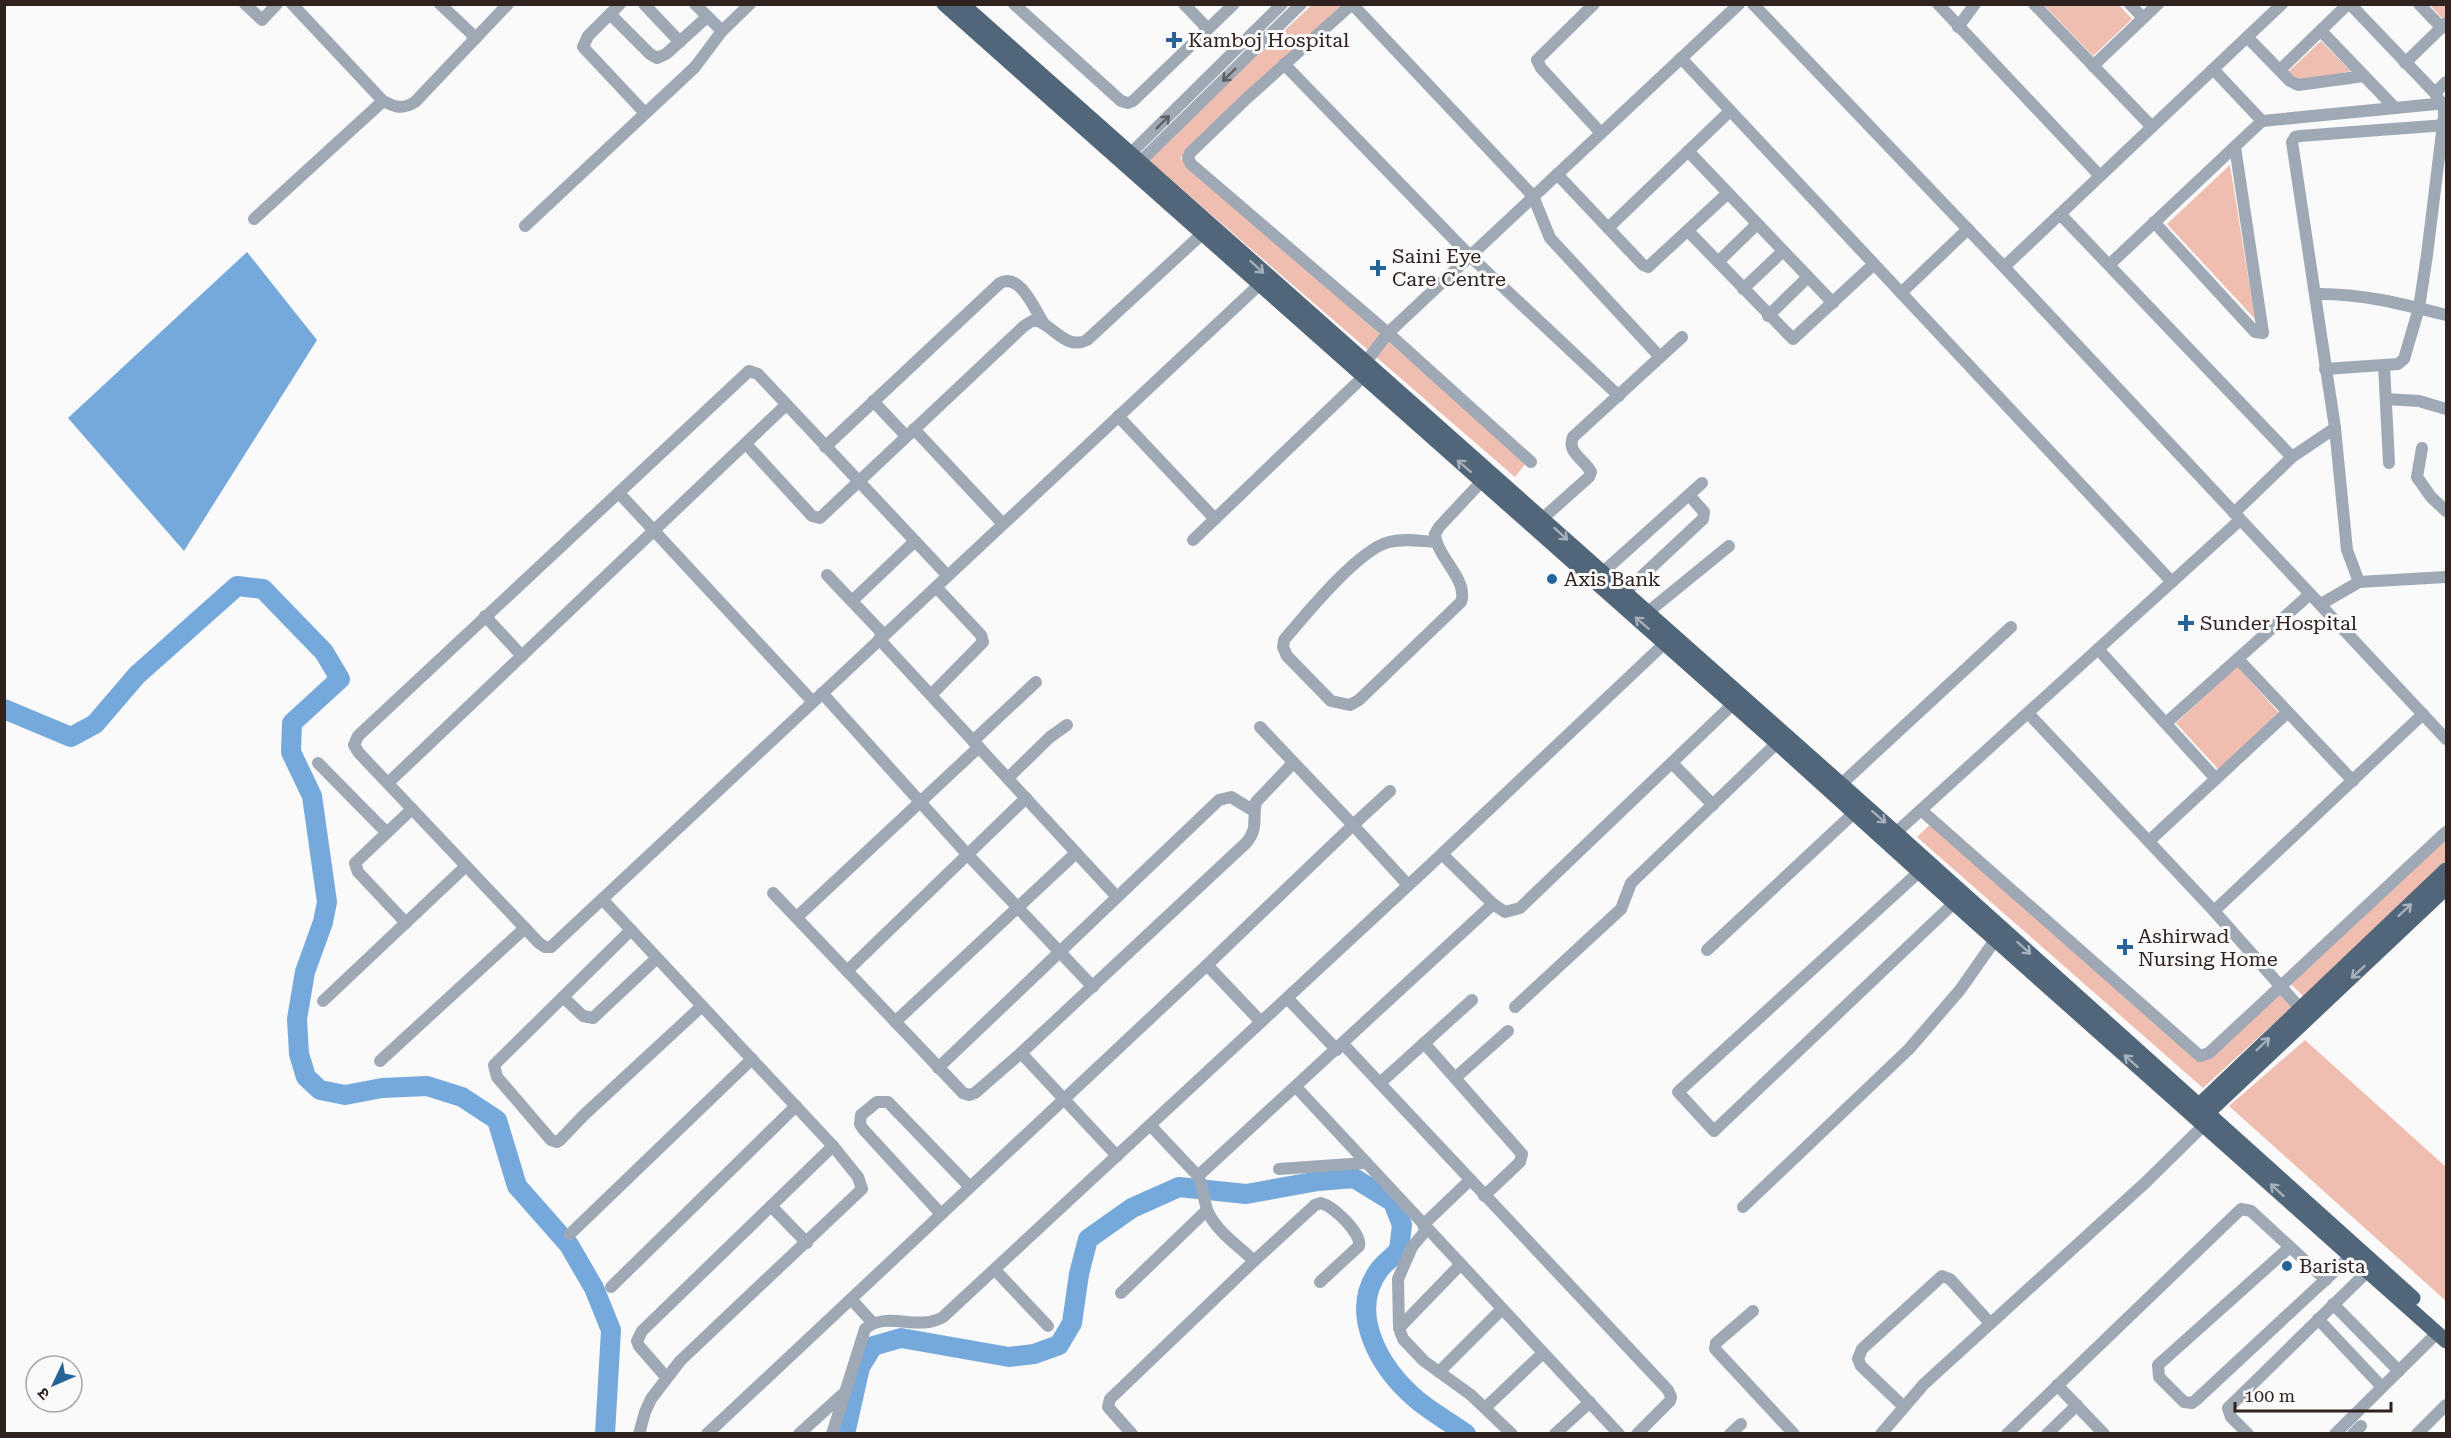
<svg xmlns="http://www.w3.org/2000/svg" width="2451" height="1438" font-family="'Roboto Serif','Noto Sans Devanagari',serif">
  <style>
    .green { fill: #efbeb0 }
    .water { fill: #76a9db }
    .lines { fill: none; stroke-linecap: round; stroke-linejoin: round }
    .river { stroke: #76a9db; stroke-width: 20 }
    .minor { stroke: #9ea9b5; stroke-width: 12 }
    .major { stroke: #52667a; stroke-width: 15 }
    .oneway { stroke: #625f62 }
    .oneway2 { stroke: #a6b0ba }
    .poi-dot { fill: #256399; stroke: #fafafa; stroke-width: 2 }
    .labels { text-anchor: middle; stroke-width: 6; stroke-linejoin: round; paint-order: stroke }
    .poi-label { font-size: 20px; fill: #30221e; stroke: #fafafa; text-anchor: start }
  </style>
  <rect width="100%" height="100%" fill="#fafafa"/>
  <g class="green">
    <path d="M 1312,5 L 1349,5 L 1180,158 L 1526,463 L 1515,477 L 1146,158 Z"/>
    <path d="M 2044,5 L 2119,5 L 2132,19 L 2093,56 Z"/>
    <path d="M 2430,5 L 2446,5 L 2446,15 L 2443,19 Z"/>
    <path d="M 2321,41 L 2351,71 L 2296,83 L 2287,73 Z"/>
    <path d="M 2230,165 L 2255,319 L 2167,224 Z"/>
    <path d="M 2237,666 L 2279,713 L 2218,769 L 2176,723 Z"/>
    <path d="M 1936,819 L 2207,1060 L 2282,991 L 2296,1003 L 2203,1088 L 1917,837 Z"/>
    <path d="M 2446,839 L 2446,861 L 2303,996 L 2290,983 Z"/>
    <path d="M 2305,1040 L 2446,1167 L 2446,1301 L 2229,1106 Z"/>
  </g>
  <path class="water" d="M 247,252 L 317,340 L 184,551 L 68,418 Z"/>
  <g class="lines">
    <g class="river">
      <path d="M 4,709 L 71,737 L 95,724 L 137,675 L 237,586 L 263,589 L 324,652 L 340,679 L 292,723 L 291,752 L 312,796 L 327,902 L 323,922 L 305,972 L 297,1019 L 299,1054 L 306,1077 L 320,1090 L 345,1095 L 382,1088 L 427,1086 L 462,1097 L 497,1120 L 517,1186 L 569,1245 L 594,1288 L 611,1330 L 605,1434"/>
      <path d="M 845,1434 L 860,1367 L 873,1346 L 901,1338 L 1009,1357 L 1034,1354 L 1059,1345 L 1072,1323 L 1079,1274 L 1088,1239 L 1132,1208 L 1179,1187 L 1246,1194 L 1318,1181 L 1354,1178 L 1393,1202 L 1402,1225 L 1399,1250 C 1393,1257 1384,1263 1379,1270 C 1347,1314 1381,1369 1416,1399 C 1431,1412 1450,1422 1466,1434"/>
    </g>
    <g class="minor">
      <path d="M 245,4 L 262,20 L 277,4"/>
      <path d="M 292,4 L 383,101 C 395,107 402,110 415,102 L 508,4"/>
      <path d="M 440,4 L 476,38"/>
      <path d="M 620,4 L 588,36 L 583,47 L 644,112"/>
      <path d="M 644,4 L 680,42"/>
      <path d="M 695,4 L 722,31"/>
      <path d="M 1014,4 L 1121,101 L 1128,103 L 1133,101 L 1234,4"/>
      <path d="M 1184,4 L 1208,29"/>
      <path d="M 1282,4 L 1130,154 L 1129,167 L 1140,162 L 1301,4"/>
      <path d="M 1352,4 L 1246,99 L 1190,153 L 1188,158 L 1191,164 L 1388,333 L 1531,462"/>
      <path d="M 1352,4 L 1533,196 L 1550,238 L 1660,357"/>
      <path d="M 1594,4 L 1537,60 L 1541,68 L 1601,133"/>
      <path d="M 1753,4 L 2004,267 L 2446,739"/>
      <path d="M 1938,4 L 2100,176"/>
      <path d="M 2034,4 L 2152,127"/>
      <path d="M 2130,4 L 2143,18"/>
      <path d="M 2419,4 L 2442,28"/>
      <path d="M 610,14 L 650,54 L 657,58 L 666,54 L 707,17"/>
      <path d="M 1958,27 L 1975,4"/>
      <path d="M 2321,31 L 2395,108"/>
      <path d="M 2247,37 L 2290,81 L 2298,85 L 2364,76"/>
      <path d="M 1681,58 L 2172,582"/>
      <path d="M 2405,63 L 2446,23"/>
      <path d="M 1284,64 L 1471,257 L 1619,396"/>
      <path d="M 2093,66 L 2158,4"/>
      <path d="M 2280,70 L 2348,4"/>
      <path d="M 2435,93 L 2446,82"/>
      <path d="M 2262,121 L 2446,103"/>
      <path d="M 1688,151 L 1833,303"/>
      <path d="M 1557,174 L 1643,265 L 1648,267 L 1728,193"/>
      <path d="M 2060,214 L 2292,457"/>
      <path d="M 254,219 L 383,101"/>
      <path d="M 2154,222 L 2255,332 L 2263,333 L 2235,147"/>
      <path d="M 525,226 L 695,67 L 722,31 L 750,4"/>
      <path d="M 1608,228 L 1730,111"/>
      <path d="M 1688,231 L 1793,339 L 1874,264"/>
      <path d="M 1718,262 L 1757,224"/>
      <path d="M 2109,265 L 2262,121 L 2213,69"/>
      <path d="M 2004,267 L 2282,4"/>
      <path d="M 1743,289 L 1783,251"/>
      <path d="M 1901,293 L 1968,229"/>
      <path d="M 2315,294 C 2360,293 2403,304 2446,315"/>
      <path d="M 1768,316 L 1808,277"/>
      <path d="M 2384,365 L 2389,463"/>
      <path d="M 1362,367 L 1388,333 L 1739,4"/>
      <path d="M 2325,369 L 2398,364 L 2404,359 L 2419,308 L 2427,255 L 2444,116 L 2444,109 L 2435,93 L 2350,4"/>
      <path d="M 2386,399 L 2419,401 L 2446,409"/>
      <path d="M 873,401 L 906,436"/>
      <path d="M 1118,416 L 1215,519"/>
      <path d="M 914,429 L 1003,524"/>
      <path d="M 746,444 L 812,516 L 820,518 L 1024,326 L 1032,321 L 1038,321 C 1055,328 1067,350 1087,340 L 1202,234"/>
      <path d="M 825,447 L 1000,283 C 1020,272 1035,310 1044,324"/>
      <path d="M 2422,448 L 2417,477 L 2431,497 L 2446,511"/>
      <path d="M 619,493 L 813,702"/>
      <path d="M 2234,513 L 2292,457 L 2335,428"/>
      <path d="M 1543,518 L 1589,477 L 1591,472 C 1585,460 1566,452 1573,437 L 1682,337"/>
      <path d="M 1193,540 L 1363,377"/>
      <path d="M 1436,542 C 1420,541 1405,538 1389,542 C 1359,549 1305,615 1284,640 L 1283,647 L 1287,656 L 1331,701 L 1350,705 L 1359,700 L 1461,602 C 1469,580 1437,558 1435,534 L 1439,527 L 1482,481"/>
      <path d="M 1603,572 L 1702,483"/>
      <path d="M 827,575 L 884,635"/>
      <path d="M 947,575 L 758,374 L 749,371 L 358,736 L 354,745 L 359,753 L 539,943 L 545,947 L 551,947 L 1259,285"/>
      <path d="M 2359,582 L 2347,550 L 2335,428 L 2292,142 L 2295,137 L 2300,136 L 2446,125"/>
      <path d="M 1625,592 L 1703,519 L 1704,512 L 1689,495"/>
      <path d="M 852,601 L 915,541"/>
      <path d="M 2321,604 L 2359,582 L 2446,577"/>
      <path d="M 1648,612 L 1729,546"/>
      <path d="M 485,616 L 522,656"/>
      <path d="M 879,639 L 1117,897"/>
      <path d="M 2098,649 L 2216,779"/>
      <path d="M 2238,659 L 2353,781"/>
      <path d="M 822,693 L 967,854 L 1093,987"/>
      <path d="M 931,695 L 983,642 L 981,635 L 936,587"/>
      <path d="M 2028,713 L 2214,911 L 2306,1015"/>
      <path d="M 2166,723 L 2310,594"/>
      <path d="M 1260,727 L 1353,825 L 1390,791"/>
      <path d="M 973,741 L 1036,682"/>
      <path d="M 318,763 L 386,832"/>
      <path d="M 1672,763 L 1713,805"/>
      <path d="M 1008,778 L 1050,737 L 1067,725"/>
      <path d="M 388,783 L 786,405"/>
      <path d="M 1836,789 L 2011,627"/>
      <path d="M 1921,810 L 2200,1056 L 2209,1053 L 2446,832"/>
      <path d="M 1890,838 L 2240,520"/>
      <path d="M 2149,841 L 2288,712"/>
      <path d="M 1919,872 L 1678,1092 L 1714,1131 L 1954,903"/>
      <path d="M 773,893 L 963,1093 L 969,1095 L 975,1093 L 1021,1053"/>
      <path d="M 603,900 L 833,1146 L 858,1177 L 862,1189 L 680,1361 L 651,1399 L 645,1412 L 639,1434"/>
      <path d="M 1493,904 L 1505,912 L 1520,908 L 1733,704"/>
      <path d="M 2214,911 L 2423,714"/>
      <path d="M 797,917 L 979,747"/>
      <path d="M 406,923 L 358,872 L 355,863 L 412,809"/>
      <path d="M 631,930 L 494,1065 L 497,1077 L 551,1140 L 557,1142 L 560,1140 L 584,1115 L 702,1006"/>
      <path d="M 1707,950 L 1855,812"/>
      <path d="M 1207,965 L 1261,1022"/>
      <path d="M 847,971 L 1026,798"/>
      <path d="M 563,997 L 583,1016 L 593,1018 L 657,958"/>
      <path d="M 1287,998 L 1337,1050"/>
      <path d="M 323,1001 L 466,866"/>
      <path d="M 1515,1007 L 1621,909 L 1631,883 L 1777,743"/>
      <path d="M 895,1022 L 1076,853"/>
      <path d="M 1424,1043 L 1522,1154 L 1520,1162 L 1484,1196"/>
      <path d="M 1343,1044 L 1668,1390 L 1671,1397 L 1670,1401 L 1637,1434"/>
      <path d="M 380,1061 L 525,928"/>
      <path d="M 938,1068 L 1219,800 L 1231,797 L 1254,811"/>
      <path d="M 1455,1078 L 1508,1031"/>
      <path d="M 1380,1083 L 1472,1000"/>
      <path d="M 1296,1087 L 1619,1434"/>
      <path d="M 1150,1125 L 1198,1176 C 1204,1187 1203,1200 1208,1212 C 1217,1232 1239,1246 1254,1261 L 1315,1205 L 1321,1203 C 1333,1206 1362,1233 1359,1246 L 1320,1282"/>
      <path d="M 1117,1156 L 1021,1053 L 1246,843 C 1259,828 1252,819 1256,802 L 1293,763"/>
      <path d="M 1279,1169 L 1365,1163"/>
      <path d="M 1198,1176 L 1493,904 L 1442,854"/>
      <path d="M 771,1206 L 807,1243"/>
      <path d="M 1743,1207 L 1909,1049 L 1960,990 L 1995,940"/>
      <path d="M 941,1214 L 863,1129 L 860,1124 L 861,1115 L 877,1102 L 888,1102 L 969,1186"/>
      <path d="M 1423,1225 L 1470,1180"/>
      <path d="M 1427,1229 L 1412,1247 L 1398,1279 L 1399,1328 L 1403,1339 L 1424,1361 L 1471,1395 L 1512,1434"/>
      <path d="M 570,1234 L 752,1059"/>
      <path d="M 2290,1247 L 2158,1365 L 2159,1377 L 2184,1402 L 2192,1403 L 2196,1400 L 2351,1256"/>
      <path d="M 995,1270 L 1048,1326"/>
      <path d="M 611,1287 L 796,1106"/>
      <path d="M 1121,1293 L 1207,1210"/>
      <path d="M 851,1299 L 872,1322"/>
      <path d="M 2333,1304 L 2399,1371"/>
      <path d="M 1753,1311 L 1716,1343 L 1715,1349 L 1794,1434"/>
      <path d="M 2318,1319 L 2382,1387"/>
      <path d="M 1399,1328 L 1461,1264"/>
      <path d="M 1439,1372 L 1502,1309"/>
      <path d="M 666,1377 L 639,1346 L 637,1341 L 642,1331 L 833,1146"/>
      <path d="M 2057,1385 L 2104,1434"/>
      <path d="M 1903,1406 L 1861,1366 L 1858,1359 L 1862,1349 L 1942,1276 L 1950,1279 L 1990,1323"/>
      <path d="M 1485,1408 L 1543,1353"/>
      <path d="M 707,1434 L 1207,965 L 1353,825 L 1408,885"/>
      <path d="M 799,1434 L 843,1394"/>
      <path d="M 832,1434 L 865,1329 C 886,1310 919,1332 943,1317 L 1427,868 L 1665,643"/>
      <path d="M 1132,1434 L 1108,1407 L 1110,1399 L 1254,1261"/>
      <path d="M 1555,1434 L 1590,1402"/>
      <path d="M 1730,1434 L 1741,1424"/>
      <path d="M 1881,1434 L 1924,1384 L 2145,1183 L 2204,1125"/>
      <path d="M 2007,1434 L 2241,1209 L 2251,1211 L 2326,1280"/>
      <path d="M 2047,1434 L 2077,1405"/>
      <path d="M 2248,1434 L 2231,1417 L 2228,1408 L 2368,1271"/>
      <path d="M 2335,1434 L 2437,1333"/>
      <path d="M 2353,1434 L 2361,1426"/>
      <path d="M 2417,1434 L 2446,1405"/>
    </g>
    <g class="major">
      <path d="M 944,4 L 1777,743 L 1935,886 L 2446,1341"/>
      <path d="M 962,4 L 1896,833 L 2413,1298"/>
      <path d="M 2193,1111 L 2446,870"/>
      <path d="M 2202,1118 L 2446,888"/>
    </g>
  </g>
  <defs><path id="oneway-shaft" d="M-6 0H5M1.5-3L5.5 0L1.5 3" fill="none" stroke-width="1.6" stroke-linecap="round" stroke-linejoin="round" transform="scale(1.5)"/></defs>
  <g class="oneway">
    <use href="#oneway-shaft" transform="translate(1229 75) rotate(136)"/>
    <use href="#oneway-shaft" transform="translate(1163 122) rotate(-45)"/>
  </g>
  <g class="oneway2">
    <use href="#oneway-shaft" transform="translate(1257 267) rotate(42)"/>
    <use href="#oneway-shaft" transform="translate(1464 466) rotate(-139)"/>
    <use href="#oneway-shaft" transform="translate(1561 534) rotate(42)"/>
    <use href="#oneway-shaft" transform="translate(1642 623) rotate(-139)"/>
    <use href="#oneway-shaft" transform="translate(1879 817) rotate(41)"/>
    <use href="#oneway-shaft" transform="translate(2405 910) rotate(-43)"/>
    <use href="#oneway-shaft" transform="translate(2024 948) rotate(42)"/>
    <use href="#oneway-shaft" transform="translate(2358 972) rotate(137)"/>
    <use href="#oneway-shaft" transform="translate(2263 1044) rotate(-44)"/>
    <use href="#oneway-shaft" transform="translate(2131 1061) rotate(-138)"/>
    <use href="#oneway-shaft" transform="translate(2277 1190) rotate(-138)"/>
  </g>
  <g class="poi-dot">
    <path d="M1171 31h6v6h6v6h-6v6h-6v-6h-6v-6h6z"/>
    <path d="M1375 259h6v6h6v6h-6v6h-6v-6h-6v-6h6z"/>
    <circle cx="1552" cy="579" r="6"/>
    <path d="M2183 614h6v6h6v6h-6v6h-6v-6h-6v-6h6z"/>
    <path d="M2122 938h6v6h6v6h-6v6h-6v-6h-6v-6h6z"/>
    <circle cx="2287" cy="1266" r="6"/>
  </g>
  <g class="labels">
    <g class="poi-label">
      <text x="1188" y="47">Kamboj Hospital</text>
      <text x="1392" y="263">Saini Eye<tspan x="1392" dy="23">Care Centre</tspan></text>
      <text x="1564" y="586">Axis Bank</text>
      <text x="2200" y="630">Sunder Hospital</text>
      <text x="2138" y="943">Ashirwad<tspan x="2138" dy="23">Nursing Home</tspan></text>
      <text x="2299" y="1273">Barista</text>
    </g>
  </g>
  <rect width="2451" height="1438" fill="none" stroke="#30221e" stroke-width="12"/>
  <g transform="translate(54 1384) rotate(226)"><circle r="28" fill="#fafafa" stroke="#a9a4a2" stroke-width="1.5"/>
  <path d="M0-4.5L10 22L0 15L-10 22Z" fill="#256399"/>
  <text y="-9" font-size="16" font-weight="bold" text-anchor="middle" fill="#30221e">उ</text>
  </g>
  <path d="M2235 1402v9h156v-9" fill="none" stroke="#30221e" stroke-width="3"/>
  <text x="2244" y="1402" font-size="18" fill="#30221e" stroke="#fafafa" stroke-width="4.5" paint-order="stroke">100 m</text>
</svg>
